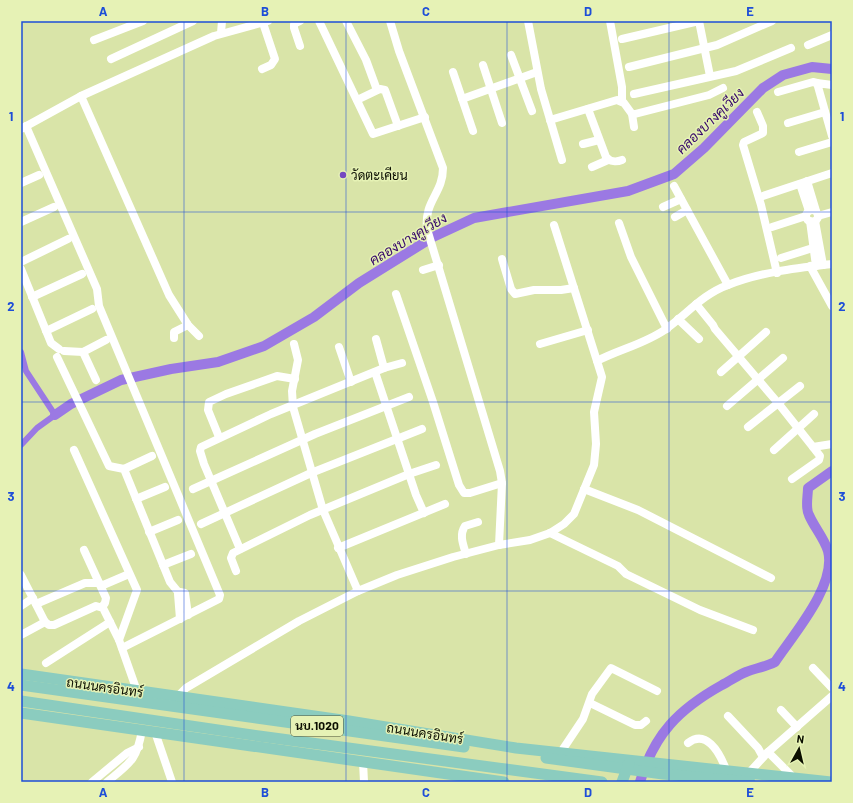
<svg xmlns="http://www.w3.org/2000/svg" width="853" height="803" font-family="Barlow,Sarabun,sans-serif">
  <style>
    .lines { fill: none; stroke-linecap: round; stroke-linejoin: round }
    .canal { stroke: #9b79e3; stroke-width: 6 }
    .river { stroke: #9b79e3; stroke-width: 10 }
    .minor { stroke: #fff; stroke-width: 8 }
    .major { stroke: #8bccbf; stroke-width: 11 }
    .grid { fill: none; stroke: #1d4ed8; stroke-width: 1; stroke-opacity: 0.55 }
    .poi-dot { fill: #7549c1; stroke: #e6f2b5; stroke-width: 1.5 }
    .labels { text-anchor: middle; stroke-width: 3; stroke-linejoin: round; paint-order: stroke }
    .shield { fill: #e6f2b5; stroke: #4d5236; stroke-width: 1 }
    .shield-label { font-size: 12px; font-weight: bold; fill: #0b0e00 }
    .poi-label { font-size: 13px; fill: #0b0e00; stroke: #e6f2b5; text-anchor: start }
    .street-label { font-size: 13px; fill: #0b0e00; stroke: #e6f2b5 }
    .water-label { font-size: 14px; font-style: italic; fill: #36076a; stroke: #e6f2b5 }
    .neatline { fill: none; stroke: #1d4ed8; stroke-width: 1.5 }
    .grid-label { font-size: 13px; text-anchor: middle; font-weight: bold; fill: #1d4ed8 }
  </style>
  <rect width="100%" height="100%" fill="#d9e4a8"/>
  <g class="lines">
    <path class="canal" d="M 21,352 L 26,371 L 55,415 L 37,428 L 21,445"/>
    <g class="river">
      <path d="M 55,415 L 71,404 L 121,380 L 171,369 L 218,362 L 264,346 L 314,317 L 359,283 L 433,237 L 474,218 L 628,191 L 674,174 L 704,148 L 763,88 L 783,75 L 812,67 L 832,69"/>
      <path d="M 640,782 C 654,734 679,709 722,685 C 730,681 738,675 746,672 C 756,668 765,667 775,662 C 793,635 837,585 828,551 C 824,538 814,527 809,515 C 805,508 808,496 808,488 L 832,471"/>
    </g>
    <g class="minor">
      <path d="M 319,21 L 373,134 L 425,117"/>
      <path d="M 346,21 L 366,60 L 377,90"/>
      <path d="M 390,21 L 399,51 L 443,168 C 443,194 424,200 427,229 L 500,471 L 502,483 L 499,545"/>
      <path d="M 528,21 L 541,89 L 562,160"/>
      <path d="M 610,21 L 622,87 L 622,101"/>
      <path d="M 699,21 L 710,76"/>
      <path d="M 221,33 L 222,21"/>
      <path d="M 622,39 L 699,21"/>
      <path d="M 94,40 L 143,21"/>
      <path d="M 808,45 L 832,35"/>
      <path d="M 300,46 L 294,28 L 294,24 L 300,21"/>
      <path d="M 511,55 L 532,111"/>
      <path d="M 111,59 L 193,21"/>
      <path d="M 483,65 L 502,123"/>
      <path d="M 629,67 L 717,45 L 772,21"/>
      <path d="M 262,69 L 271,65 L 275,59 L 263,23"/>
      <path d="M 453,72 L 473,131"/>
      <path d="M 832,85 L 817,83 L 832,136"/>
      <path d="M 778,92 L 813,82 L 817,83"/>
      <path d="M 634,94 L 736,71 L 791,48"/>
      <path d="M 81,96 L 169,295 L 188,325 L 199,336"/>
      <path d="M 462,99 L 537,72"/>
      <path d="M 357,100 L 380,89 L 385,90 L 398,126"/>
      <path d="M 588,109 L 606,157 C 610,162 617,162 622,160"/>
      <path d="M 757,112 L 763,126 L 763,133 L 744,142 L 743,145 L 761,205 L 777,273"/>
      <path d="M 632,114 L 634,127"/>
      <path d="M 550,120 L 617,100 L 624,103 L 632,114 L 635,114 L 709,95 L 723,88"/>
      <path d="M 788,123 L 825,112"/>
      <path d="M 26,126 L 97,289 L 99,306 L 220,595 L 219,599 L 122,648"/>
      <path d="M 21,129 L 81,96 L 214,36 L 268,21"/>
      <path d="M 583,144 L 599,140"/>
      <path d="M 799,152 L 832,142"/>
      <path d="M 592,167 L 608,160"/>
      <path d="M 807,181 L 816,211"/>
      <path d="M 21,183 L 39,175"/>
      <path d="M 800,184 L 809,211"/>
      <path d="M 674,186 L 728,285"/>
      <path d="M 763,196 L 832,173"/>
      <path d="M 663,207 L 681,199"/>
      <circle cx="812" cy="216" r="6"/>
      <path d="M 818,216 L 832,212"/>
      <path d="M 675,217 L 687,210"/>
      <path d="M 810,221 L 816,266"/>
      <path d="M 815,221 L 823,265"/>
      <path d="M 21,222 L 54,207"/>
      <path d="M 619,223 L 631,257 L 667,329"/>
      <path d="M 554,225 L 597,361"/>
      <path d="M 772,227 L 806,216"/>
      <path d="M 781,258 L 819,246"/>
      <path d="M 502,259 L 511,289 L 515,294 L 534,290 L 561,290 L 574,288"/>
      <path d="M 21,262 L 68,239"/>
      <path d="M 810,266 L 832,306"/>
      <path d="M 21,269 L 51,343 L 59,349"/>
      <path d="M 423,270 L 439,265"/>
      <path d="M 396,294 L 433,402 L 459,485 L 464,493 L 470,493 L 502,483"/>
      <path d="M 32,297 L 82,274"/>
      <path d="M 696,304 L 713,325 L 715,329 L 778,403 L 813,447 L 832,444"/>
      <path d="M 678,319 L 699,339"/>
      <path d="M 46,331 L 92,309"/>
      <path d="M 174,338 L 174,332 L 188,325"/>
      <path d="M 376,339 L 384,368"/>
      <path d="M 294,344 L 298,360 L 292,391 L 293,407 L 323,510 L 358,591"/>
      <path d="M 540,344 L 588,330"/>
      <path d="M 339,347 L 351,382"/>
      <path d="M 64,351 L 83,352 L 106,340"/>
      <path d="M 83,352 L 96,380"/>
      <path d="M 57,357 L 109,466 L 124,469 L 170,582 L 179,593"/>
      <path d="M 375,372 L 416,495 L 424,513"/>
      <path d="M 721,372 L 766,332"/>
      <path d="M 727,406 L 783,358"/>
      <path d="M 748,427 L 800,386"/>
      <path d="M 219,437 L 208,410 L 209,402 L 226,394 L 277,376 L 295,379"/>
      <path d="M 74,450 L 137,590 L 119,640 L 137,691"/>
      <path d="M 774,450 L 814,414"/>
      <path d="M 124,469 L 152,456"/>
      <path d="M 792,479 L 819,460 L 820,456 L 813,447"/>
      <path d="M 193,489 L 315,434 L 409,397"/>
      <path d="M 584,489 L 638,510 L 771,578"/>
      <path d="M 136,499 L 165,487"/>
      <path d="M 201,524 L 311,473 L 422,429"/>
      <path d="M 149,532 L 178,520"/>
      <path d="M 550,533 L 618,566 L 626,574 L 700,610 L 753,630"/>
      <path d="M 338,548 L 445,504"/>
      <path d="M 240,549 L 204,464 L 200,451 L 201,447 L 271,414 L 384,368 L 402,363"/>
      <path d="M 84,550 L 106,598 L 105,603 L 102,607"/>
      <path d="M 466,554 C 463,544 459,535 465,526 L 478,522"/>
      <path d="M 163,565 L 191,554"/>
      <path d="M 236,571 L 231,558 L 233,553 L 310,515 L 409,474 L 436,465"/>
      <path d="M 21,575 L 45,622 L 49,625 L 54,625 L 96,606 L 103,608 L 119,640"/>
      <path d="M 101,586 L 129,574"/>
      <path d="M 36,604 L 85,583 L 99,583"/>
      <path d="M 21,606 L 33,598"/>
      <path d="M 180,619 L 178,594 L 180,592 L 185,593 L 188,615"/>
      <path d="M 21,635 L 45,622"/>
      <path d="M 46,663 L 110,622"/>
      <path d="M 813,668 L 832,688"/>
      <path d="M 177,697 L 186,688 L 299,621 L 358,591 L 397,575 L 453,557 L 499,545 L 530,540 L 550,533 L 564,524 L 574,514 L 594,465 L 596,444 L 594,412 L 602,377 L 597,361 C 620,349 645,344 666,329 C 687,314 703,294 728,285 C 760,272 798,268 832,264"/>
      <path d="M 590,703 L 635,725 L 641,725 L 646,721"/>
      <path d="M 781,710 L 797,727"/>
      <path d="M 728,716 L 758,748 L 763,757"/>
      <path d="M 155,732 L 172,782"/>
      <path d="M 688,743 C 706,729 719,752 725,767"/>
      <path d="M 563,749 L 583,719 L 592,694 L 611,668 L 657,691"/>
      <path d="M 768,752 L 794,778"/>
      <path d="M 363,762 L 364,782"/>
      <path d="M 748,774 L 768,752 L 832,696"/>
      <path d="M 92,782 L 127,753 L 139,747"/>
      <path d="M 107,782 C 130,763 137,760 142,730"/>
    </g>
    <g class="major">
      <path d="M 21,674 L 349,721 L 516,748 L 831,782"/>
      <path d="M 21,685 L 464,747"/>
      <path d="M 21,701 L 259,736 L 602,782"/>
      <path d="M 21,713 L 504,782"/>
      <path d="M 546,758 L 663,774 L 750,782"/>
      <path d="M 622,782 L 629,763"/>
    </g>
  </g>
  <path class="grid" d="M 184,21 L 184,782M 346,21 L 346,782M 507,21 L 507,782M 669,21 L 669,782M 21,212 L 832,212M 21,402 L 832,402M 21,591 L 832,591"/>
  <circle class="poi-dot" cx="343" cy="175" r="4"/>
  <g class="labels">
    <rect class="shield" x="291" y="716" width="52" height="20" rx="3"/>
    <g class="shield-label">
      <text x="317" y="730">นบ.1020</text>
    </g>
    <g class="poi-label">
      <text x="351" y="180">วัดตะเคียน</text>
    </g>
    <g class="street-label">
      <text transform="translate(105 687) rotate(8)" y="5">ถนนนครอินทร์</text>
      <text transform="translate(425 733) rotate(9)" y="5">ถนนนครอินทร์</text>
    </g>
    <g class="water-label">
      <text transform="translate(710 121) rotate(-44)" y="5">คลองบางคูเวียง</text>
      <text transform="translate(408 239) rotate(-31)" y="5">คลองบางคูเวียง</text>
    </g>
  </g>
  <rect width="853" height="803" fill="none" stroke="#e6f2b5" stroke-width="44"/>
  <g transform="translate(799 749) rotate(8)" stroke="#e6f2b5" stroke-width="3" paint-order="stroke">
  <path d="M0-3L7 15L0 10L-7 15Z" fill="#0b0e00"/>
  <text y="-6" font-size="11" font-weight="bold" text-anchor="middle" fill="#0b0e00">N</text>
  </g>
  <rect x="22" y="22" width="809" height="759" class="neatline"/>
  <g class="grid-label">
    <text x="103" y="16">A</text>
    <text x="265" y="16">B</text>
    <text x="426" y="16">C</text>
    <text x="588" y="16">D</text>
    <text x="750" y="16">E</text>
    <text x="11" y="121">1</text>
    <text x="842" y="121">1</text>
    <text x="11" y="311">2</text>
    <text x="842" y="311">2</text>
    <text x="11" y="501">3</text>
    <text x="842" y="501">3</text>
    <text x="11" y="691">4</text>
    <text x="842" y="691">4</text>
    <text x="103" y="797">A</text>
    <text x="265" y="797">B</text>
    <text x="426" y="797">C</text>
    <text x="588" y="797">D</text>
    <text x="750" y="797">E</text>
  </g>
</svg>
